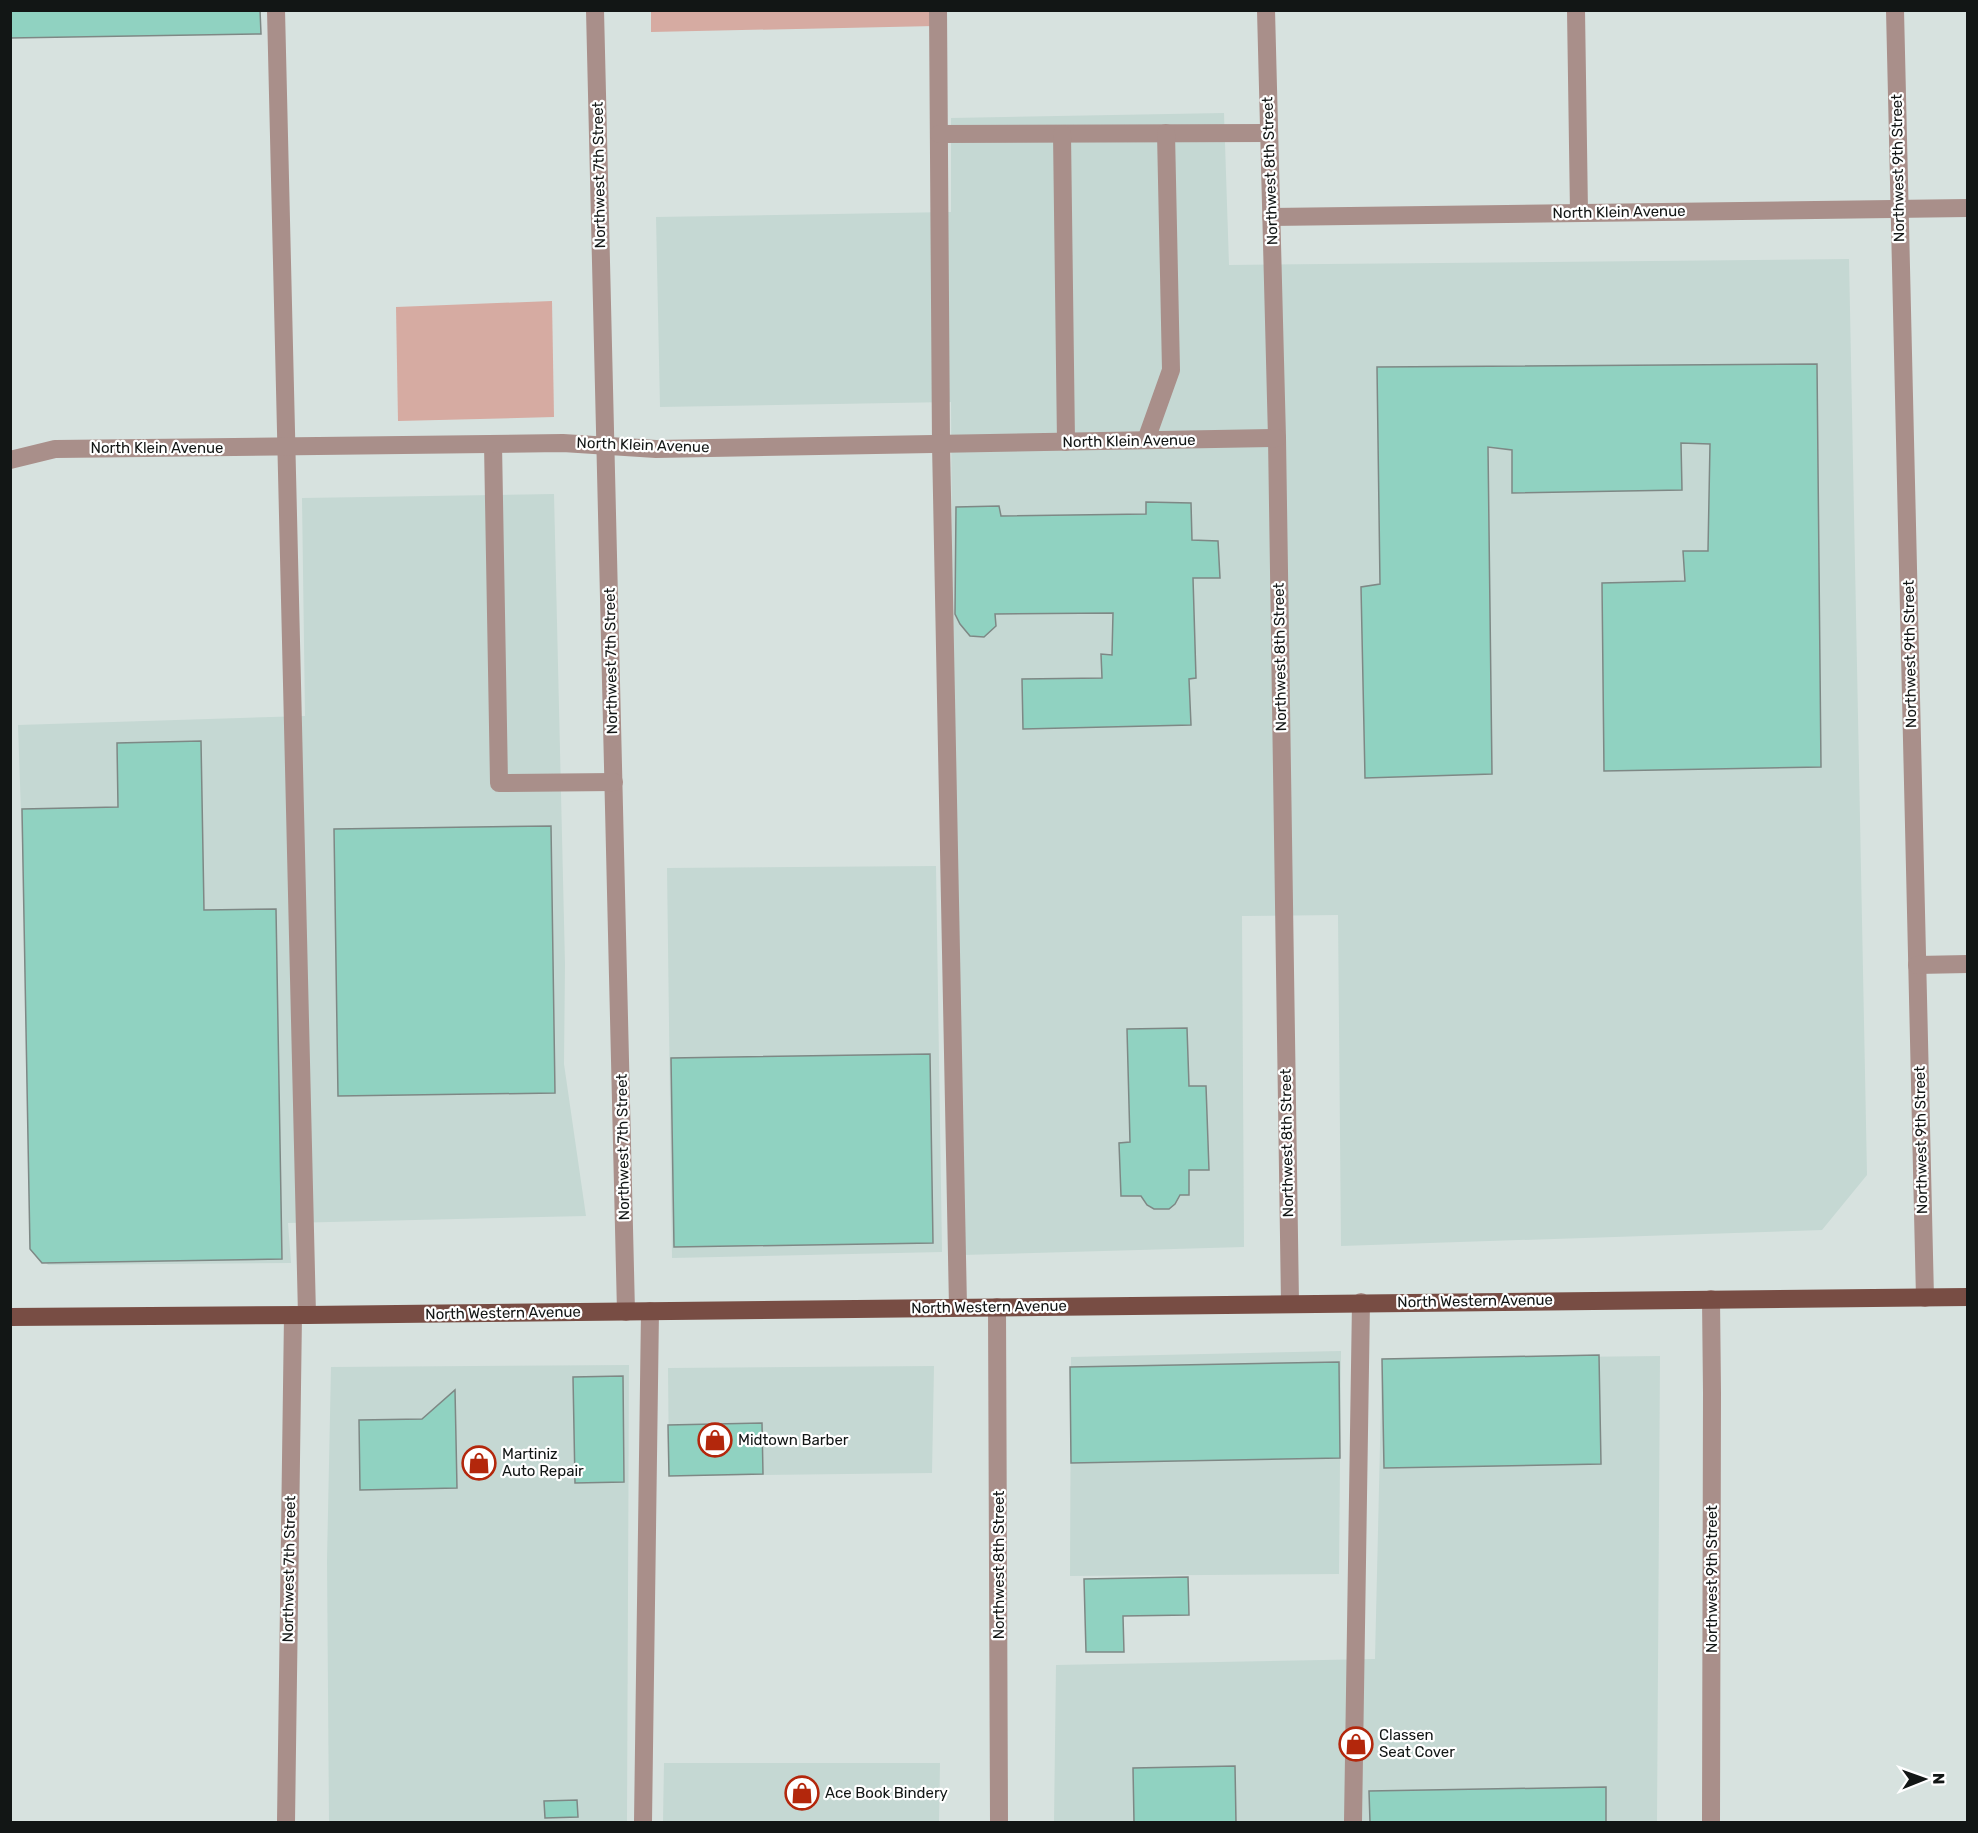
<svg xmlns="http://www.w3.org/2000/svg" width="1978" height="1833" font-family="Rubik,sans-serif">
  <style>
    .built { fill: #c5d8d3 }
    .green { fill: #d6aba2 }
    .building { fill: #90d2c1; stroke: #7e8885; stroke-width: 1.5 }
    .lines { fill: none; stroke-linecap: round; stroke-linejoin: round }
    .minor { stroke: #a98f8a; stroke-width: 18 }
    .major { stroke: #784d44; stroke-width: 18 }
    .labels { text-anchor: middle; stroke-width: 4.5; stroke-linejoin: round; paint-order: stroke }
    .street-label { font-size: 15px; fill: #121615; stroke: #fff }
    .poi-label { font-size: 15px; fill: #121615; stroke: #fff; text-anchor: start }
  </style>
  <rect width="100%" height="100%" fill="#d7e2df"/>
  <g class="built">
    <path d="M 1224,113 L 1229,265 L 1849,259 L 1867,1175 L 1822,1230 L 1341,1246 L 1338,915 L 1242,916 L 1244,1247 L 962,1255 L 954,922 L 951,402 L 660,407 L 656,217 L 951,212 L 951,118 Z"/>
    <path d="M 554,494 L 565,964 L 564,1064 L 586,1216 L 288,1223 L 291,1263 L 48,1265 L 36,1252 L 18,725 L 305,716 L 302,498 Z"/>
    <path d="M 936,866 L 942,1252 L 672,1258 L 667,868 Z"/>
    <path d="M 1341,1351 L 1339,1574 L 1070,1576 L 1071,1357 Z"/>
    <path d="M 1660,1356 L 1657,1822 L 1054,1822 L 1056,1665 L 1375,1659 L 1382,1359 Z"/>
    <path d="M 629,1365 L 627,1822 L 329,1822 L 327,1560 L 331,1367 Z"/>
    <path d="M 934,1366 L 932,1473 L 669,1476 L 668,1368 Z"/>
    <path d="M 664,1763 L 940,1763 L 939,1822 L 663,1822 Z"/>
  </g>
  <g class="green">
    <path d="M 651,11 L 934,11 L 935,26 L 651,32 Z"/>
    <path d="M 552,301 L 554,417 L 398,421 L 396,307 Z"/>
  </g>
  <g class="building">
    <path d="M 10,10 L 260,10 L 261,34 L 10,38 Z"/>
    <path d="M 1817,364 L 1821,767 L 1604,771 L 1602,583 L 1685,581 L 1683,551 L 1708,551 L 1710,444 L 1681,443 L 1682,490 L 1512,493 L 1512,450 L 1488,447 L 1492,774 L 1365,778 L 1361,587 L 1380,584 L 1377,367 Z"/>
    <path d="M 1146,502 L 1191,503 L 1192,540 L 1218,541 L 1220,578 L 1193,578 L 1196,678 L 1189,679 L 1191,725 L 1023,729 L 1022,679 L 1102,678 L 1101,654 L 1112,655 L 1113,613 L 995,614 L 996,626 L 984,637 L 970,636 L 960,624 L 955,614 L 956,507 L 999,506 L 1001,516 L 1146,514 Z"/>
    <path d="M 201,741 L 204,910 L 276,909 L 282,1259 L 42,1263 L 30,1249 L 22,809 L 118,807 L 117,743 Z"/>
    <path d="M 551,826 L 555,1093 L 338,1096 L 334,829 Z"/>
    <path d="M 1187,1028 L 1189,1086 L 1206,1086 L 1209,1170 L 1189,1170 L 1189,1195 L 1180,1195 L 1175,1204 L 1169,1209 L 1154,1209 L 1147,1205 L 1141,1196 L 1121,1196 L 1119,1143 L 1130,1142 L 1127,1029 Z"/>
    <path d="M 930,1054 L 933,1243 L 674,1247 L 671,1058 Z"/>
    <path d="M 1599,1355 L 1601,1464 L 1384,1468 L 1382,1359 Z"/>
    <path d="M 1339,1362 L 1340,1458 L 1071,1463 L 1070,1367 Z"/>
    <path d="M 623,1376 L 624,1482 L 575,1483 L 573,1377 Z"/>
    <path d="M 455,1390 L 457,1488 L 360,1490 L 359,1420 L 422,1419 Z"/>
    <path d="M 762,1423 L 763,1474 L 669,1476 L 668,1425 Z"/>
    <path d="M 1188,1577 L 1189,1615 L 1123,1616 L 1124,1652 L 1086,1652 L 1084,1579 Z"/>
    <path d="M 1235,1766 L 1236,1822 L 1134,1822 L 1133,1768 Z"/>
    <path d="M 1606,1787 L 1606,1822 L 1370,1822 L 1369,1791 Z"/>
    <path d="M 577,1800 L 578,1817 L 545,1818 L 544,1801 Z"/>
  </g>
  <g class="lines">
    <g class="minor">
      <path d="M 276,10 L 307,1315"/>
      <path d="M 595,10 L 626,1312"/>
      <path d="M 938,10 L 941,444 L 958,1307"/>
      <path d="M 1266,10 L 1277,438 L 1290,1303"/>
      <path d="M 1576,10 L 1579,213"/>
      <path d="M 1895,10 L 1925,1298"/>
      <path d="M 939,134 L 1269,133"/>
      <path d="M 1062,134 L 1066,442"/>
      <path d="M 1271,217 L 1968,208"/>
      <path d="M 1146,440 L 1171,370 L 1166,133"/>
      <path d="M 493,444 L 499,783 L 614,782"/>
      <path d="M 10,460 L 55,449 L 563,443 L 656,449 L 1277,438"/>
      <path d="M 1917,965 L 1968,964"/>
      <path d="M 1711,1299 L 1712,1393 L 1711,1822"/>
      <path d="M 997,1307 L 999,1822"/>
      <path d="M 286,1822 L 293,1315"/>
      <path d="M 643,1822 L 650,1311"/>
      <path d="M 1353,1822 L 1361,1302"/>
    </g>
    <path class="major" d="M 10,1317 L 307,1315 L 1968,1297"/>
  </g>
  <defs>
    <g id="shop-ring" transform="scale(1.725)"><circle r="9.5" fill="#fff" stroke="#b3270c" stroke-width="1.5"/><path d="M-5-2.5h2.3a2.7 3.5 0 0 1 5.4 0H5L5.5 6h-11ZM-1.5-2.5h3a1.5 2.3 0 0 0-3 0Z" fill="#b3270c"/></g>
  </defs>
  <g fill-rule="evenodd">
    <use href="#shop-ring" x="715" y="1440"/>
    <use href="#shop-ring" x="479" y="1463"/>
    <use href="#shop-ring" x="1356" y="1744"/>
    <use href="#shop-ring" x="802" y="1793"/>
  </g>
  <g class="labels">
    <g class="street-label">
      <text transform="translate(1898 168) rotate(-91)" y="5">Northwest 9th Street</text>
      <text transform="translate(1270 171) rotate(-92)" y="5">Northwest 8th Street</text>
      <text transform="translate(599 175) rotate(-91)" y="5">Northwest 7th Street</text>
      <text transform="translate(1619 212) rotate(-1)" y="5">North Klein Avenue</text>
      <text transform="translate(1129 441) rotate(-1)" y="5">North Klein Avenue</text>
      <text transform="translate(643 445) rotate(2)" y="5">North Klein Avenue</text>
      <text x="157" y="453">North Klein Avenue</text>
      <text transform="translate(1910 654) rotate(-91)" y="5">Northwest 9th Street</text>
      <text transform="translate(1280 657) rotate(-91)" y="5">Northwest 8th Street</text>
      <text transform="translate(611 661) rotate(-91)" y="5">Northwest 7th Street</text>
      <text transform="translate(1921 1140) rotate(-91)" y="5">Northwest 9th Street</text>
      <text transform="translate(1287 1143) rotate(-91)" y="5">Northwest 8th Street</text>
      <text transform="translate(623 1147) rotate(-91)" y="5">Northwest 7th Street</text>
      <text transform="translate(1475 1301) rotate(-1)" y="5">North Western Avenue</text>
      <text transform="translate(989 1307) rotate(-1)" y="5">North Western Avenue</text>
      <text transform="translate(503 1313) rotate(-1)" y="5">North Western Avenue</text>
      <text transform="translate(999 1565) rotate(-90)" y="5">Northwest 8th Street</text>
      <text transform="translate(289 1569) rotate(-89)" y="5">Northwest 7th Street</text>
      <text transform="translate(1712 1579) rotate(-90)" y="5">Northwest 9th Street</text>
    </g>
    <g class="poi-label">
      <text x="738" y="1445">Midtown Barber</text>
      <text x="502" y="1459">Martiniz<tspan x="502" dy="17">Auto Repair</tspan></text>
      <text x="1379" y="1740">Classen<tspan x="1379" dy="17">Seat Cover</tspan></text>
      <text x="825" y="1798">Ace Book Bindery</text>
    </g>
  </g>
  <rect width="1978" height="1833" fill="none" stroke="#121615" stroke-width="24"/>
  <g transform="translate(1924 1779) rotate(89)" stroke="#ffffff" stroke-width="4.5" paint-order="stroke">
  <path d="M0-4.5L10 22L0 15L-10 22Z" fill="#121615"/>
  <text y="-9" font-size="16" font-weight="bold" text-anchor="middle" fill="#121615">N</text>
  </g>
</svg>
